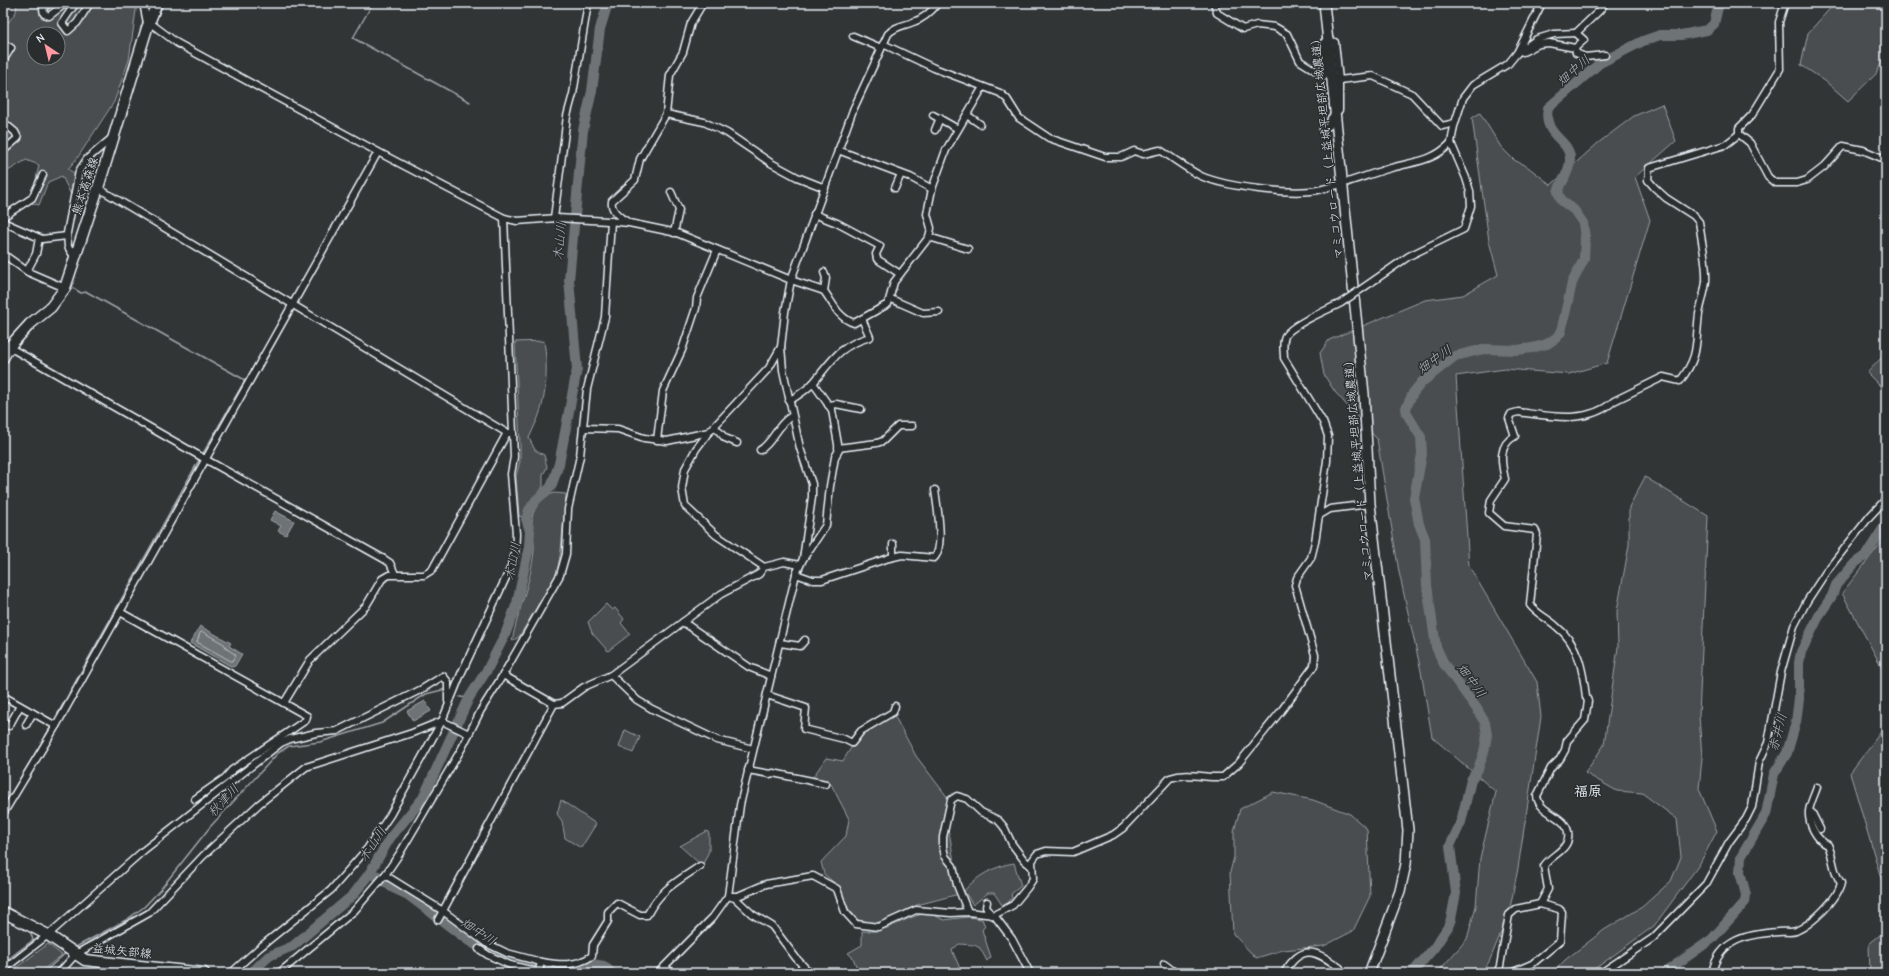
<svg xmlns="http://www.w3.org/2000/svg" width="1889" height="976" font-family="'Comic Neue','Klee One',sans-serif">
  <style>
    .green { fill: #494d4f; stroke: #989fa4; fill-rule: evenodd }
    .water { fill: #6e7376; stroke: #9fa5aa }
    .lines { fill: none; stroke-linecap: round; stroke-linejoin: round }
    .shore { stroke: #b7bfc4; stroke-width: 1 }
    .stream { stroke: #9fa5aa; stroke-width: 1.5 }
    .river { stroke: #6e7376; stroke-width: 10 }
    .street-casing { stroke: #e8f1f8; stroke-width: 9 }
    .secondary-casing { stroke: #e8f1f8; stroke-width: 12 }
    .primary-casing { stroke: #e8f1f8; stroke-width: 13 }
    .street { stroke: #2a2d2e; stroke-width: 6 }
    .secondary { stroke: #2a2d2e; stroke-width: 9 }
    .primary { stroke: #2a2d2e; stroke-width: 10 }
    .street-bridge-casing { stroke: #e8f1f8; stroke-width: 9; stroke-linecap: butt }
    .street-bridge { stroke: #2a2d2e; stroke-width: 6 }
    .labels { text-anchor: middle; stroke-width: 3; stroke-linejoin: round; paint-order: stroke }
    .street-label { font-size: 12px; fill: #e8f1f8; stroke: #2a2d2e }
    .water-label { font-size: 13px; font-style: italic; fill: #b1b8be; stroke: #2a2d2e }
    .quarter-label { font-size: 14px; font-weight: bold; fill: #e8f1f8; stroke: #2a2d2e }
  </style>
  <rect width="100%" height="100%" fill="#323536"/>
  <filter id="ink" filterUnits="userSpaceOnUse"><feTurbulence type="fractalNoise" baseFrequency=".025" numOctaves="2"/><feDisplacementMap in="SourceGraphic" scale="8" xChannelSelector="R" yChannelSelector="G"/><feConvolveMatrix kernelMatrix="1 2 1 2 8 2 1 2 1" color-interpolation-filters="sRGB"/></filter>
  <g filter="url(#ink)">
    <g class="green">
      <path d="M 17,3 L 137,3 L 129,60 L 114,102 L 78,157 L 68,169 L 77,175 L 71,195 L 62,176 L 48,182 L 39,205 L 31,203 L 39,165 L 26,160 L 3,174 L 3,29 L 16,12 ZM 34,34 L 58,34 L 58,58 L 34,58 Z"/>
      <path d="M 1835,3 L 1886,3 L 1886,53 L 1876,74 L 1848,101 L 1825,81 L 1801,65 L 1808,33 Z"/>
      <path d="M 1662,104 L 1676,141 L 1635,177 L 1650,220 L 1607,363 L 1569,374 L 1505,369 L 1456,376 L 1469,566 L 1537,682 L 1541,717 L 1518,868 L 1509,913 L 1489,962 L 1480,973 L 1437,973 L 1467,939 L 1476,906 L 1480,858 L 1496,792 L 1432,737 L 1421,671 L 1399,572 L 1377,439 L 1335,392 L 1324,375 L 1320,353 L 1329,340 L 1425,300 L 1463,295 L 1498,275 L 1489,241 L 1472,118 L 1480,113 L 1501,147 L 1514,160 L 1528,167 L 1551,185 L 1598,143 L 1634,116 Z"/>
      <path d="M 544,341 C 548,365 547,396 538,418 C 535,425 532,431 529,438 L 535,450 L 544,455 L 547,467 L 543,475 L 543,486 L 539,494 L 530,502 L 522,517 L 519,516 L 516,476 L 520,461 L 520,445 L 515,342 Z"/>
      <path d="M 1886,353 L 1886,392 L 1867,373 Z"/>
      <path d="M 1645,477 L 1708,516 L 1699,715 L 1702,758 L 1699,789 L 1717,831 L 1699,865 L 1654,926 L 1589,973 L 1553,973 L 1565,960 L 1604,930 L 1642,907 L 1671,881 L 1681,857 L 1677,819 L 1642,793 L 1617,791 L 1585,773 L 1604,745 L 1618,647 L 1617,611 L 1629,545 L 1629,507 Z"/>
      <path d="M 554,493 L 566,494 L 561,550 L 557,573 L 519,637 L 512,641 C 518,610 531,582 534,551 C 535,541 530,522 533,514 C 537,503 544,497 554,493 Z"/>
      <path d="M 1886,537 L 1886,675 L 1842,593 Z"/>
      <path d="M 606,604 L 612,610 L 615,608 L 624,619 L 621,623 L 630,634 L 608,651 L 592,633 L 588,622 Z"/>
      <path d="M 894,715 L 916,756 L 948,798 L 944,815 L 950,837 L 959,894 L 917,905 L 877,924 L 858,920 L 848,908 L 839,887 L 824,874 L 821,862 L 846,836 L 849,819 L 831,784 L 813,777 L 826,758 L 843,761 C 859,733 867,729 894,715 Z"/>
      <path d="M 1886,725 L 1886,895 L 1850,773 Z"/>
      <path d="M 625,730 L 640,737 L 633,753 L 619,747 Z"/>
      <path d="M 1273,792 L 1313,800 L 1350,814 L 1367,829 L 1370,896 L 1353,931 L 1324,946 L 1283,950 L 1256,958 L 1233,934 L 1230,872 L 1234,857 L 1234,831 L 1240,809 Z"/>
      <path d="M 561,800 L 596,824 L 581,848 L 565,838 L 562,821 L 557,814 Z"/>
      <path d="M 707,831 L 709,833 L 709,851 L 703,864 L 700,864 L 680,846 Z"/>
      <path d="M 1014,863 L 1021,886 L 1011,894 L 1012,898 L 1007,904 L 1002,905 L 994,893 L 988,893 L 973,905 L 964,891 C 976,876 995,866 1014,863 Z"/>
      <path d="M 923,914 L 934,915 L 944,920 L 968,917 L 982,919 L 985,926 L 982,930 L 991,957 L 987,961 L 980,948 L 974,945 L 959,944 L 952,950 L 962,973 L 859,973 L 853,958 L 848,953 L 862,945 L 862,931 C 885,934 901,919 923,914 Z"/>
      <path d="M 1886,930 L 1886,973 L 1870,973 L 1869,944 Z"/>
      <path d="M 48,944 L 62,955 L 39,973 L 9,973 Z"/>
      <path d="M 108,969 L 155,973 L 105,973 Z"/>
    </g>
    <g class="water">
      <path d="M 275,511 L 294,521 L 286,535 L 278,531 L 281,526 L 270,520 Z"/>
      <path d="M 200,626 L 231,643 L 229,646 L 242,654 L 235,666 L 232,667 L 190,643 Z"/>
      <path d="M 425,701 L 431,711 L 413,721 L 407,711 Z"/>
    </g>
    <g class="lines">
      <path class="shore" d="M 203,632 L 224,644 L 227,649 L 236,655 L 233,661 L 231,661 L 197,642 L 200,633 Z"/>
      <g class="stream">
        <path d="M 373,3 L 353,38 L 470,102"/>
        <path d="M 73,288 L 81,293 L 87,292 L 245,380 L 202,455"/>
        <path d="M 460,697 L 469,698"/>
        <path d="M 53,722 L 200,458"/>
        <path d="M 3,807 L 52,725"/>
        <path d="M 442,905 L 500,798"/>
        <path d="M 74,948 L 126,920 L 144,907 L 160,890 L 210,827 L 278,753 L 289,746 L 320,742 L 382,723 L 426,694 L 446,689"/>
        <path d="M 3,963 L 33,940 L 31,934"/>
        <path d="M 43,973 L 67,952"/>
      </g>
      <g class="river">
        <path d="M 369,874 L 378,876 L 393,888 L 408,895 L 469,941 L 493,955 L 556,968 L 592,964 L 604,966 L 612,973"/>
        <path d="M 251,973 L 269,956 L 293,946 L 353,895 L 369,874 L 390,838 L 423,798 L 469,698 L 487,670 L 505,635 L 517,603 L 529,547 L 530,531 L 526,519 L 529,510 L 536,500 L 551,487 L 559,464 L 577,369 L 569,280 L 583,130 L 592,91 L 600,29 L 608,3"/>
        <path d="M 1412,973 L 1434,948 L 1448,927 L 1451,919 L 1456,893 L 1450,846 L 1461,822 L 1471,780 L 1478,769 L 1484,752 L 1487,735 L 1485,723 L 1477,709 L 1444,664 L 1436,647 L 1427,585 L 1425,539 L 1419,524 L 1414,498 L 1422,454 L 1421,437 L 1407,414 L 1406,408 L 1413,393 L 1422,382 L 1455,356 L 1484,349 L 1517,350 L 1532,348 L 1547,344 L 1556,338 L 1561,332 L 1572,283 L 1584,259 L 1585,238 L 1583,223 L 1574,210 L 1562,201 L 1558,192 C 1561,182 1570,172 1570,160 C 1571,139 1542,137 1548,108 L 1600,63 L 1643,41 L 1660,35 L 1681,35 L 1707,30 L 1714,24 L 1719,3"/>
        <path d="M 1664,973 L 1712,939 L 1745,902 L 1746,895 L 1740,872 L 1741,857 L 1766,814 L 1774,774 L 1787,753 L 1796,722 L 1799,699 L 1799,663 L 1801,652 L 1820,614 L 1832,596 L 1836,585 L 1855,563 L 1866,555 L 1886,524"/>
      </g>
      <g class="street-casing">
        <g id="street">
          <path d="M 48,3 L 43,9 L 44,14 L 49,16 L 66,3"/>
          <path d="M 73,3 L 75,4 L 62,23 L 68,31 L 77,23 L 90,3"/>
          <path d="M 145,3 L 144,8 L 147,23"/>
          <path d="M 1214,3 L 1217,13 L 1243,29 L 1257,25 L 1275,27 L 1287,34 L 1300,61 L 1324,76 L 1324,42 L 1329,40 L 1335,42 L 1339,80 L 1373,76 L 1412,94 L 1442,126 L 1455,123"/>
          <path d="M 149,22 L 177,43 L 378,152 L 504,218 L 517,221 L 557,218 L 608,221 L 629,223 L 677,233 L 791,280 L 824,291 C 833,303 838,318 854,323 L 888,304 L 894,282 L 929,237 L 931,228 L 927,214 L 932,189 L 946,150 L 983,87"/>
          <path d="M 853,36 L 881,48"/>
          <path d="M 883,44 L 934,68 L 1000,93 L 1007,99 L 1019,118 L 1049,138 L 1105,157 L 1121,157 L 1134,151 L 1143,154 L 1160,150 C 1173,158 1187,169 1201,176 C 1226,187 1291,195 1318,190 C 1343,185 1366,175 1391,168 C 1416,161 1432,162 1451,143"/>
          <path d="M 1575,48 L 1576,53 L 1585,57 L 1605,55"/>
          <path d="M 3,49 L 8,46 L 11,48 L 3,61"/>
          <path d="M 1523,52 L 1539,44 L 1549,43 L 1575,48 L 1584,40 L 1576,33 L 1600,10 L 1605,3"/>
          <path d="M 1517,53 L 1542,3"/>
          <path d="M 666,114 L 704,122 L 727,133 L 771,163 L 797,177 L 825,188"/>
          <path d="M 933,115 L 958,129"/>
          <path d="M 967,115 L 980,124"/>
          <path d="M 3,122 L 15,132 L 18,138 L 3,151"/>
          <path d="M 1323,129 L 1329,126 L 1331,118 L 1339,110 L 1339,80"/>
          <path d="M 935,130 L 940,118"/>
          <path d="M 1739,134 L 1750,143 L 1768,177 L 1775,183 L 1797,183 L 1807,180 L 1824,167 L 1843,146 L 1863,150 L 1882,158 L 1886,157"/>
          <path d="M 1739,134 L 1739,128 L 1752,115 L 1780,69 L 1779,22 L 1785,3"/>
          <path d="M 838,150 L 910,177 L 932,189"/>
          <path d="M 98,188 L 507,433"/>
          <path d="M 895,188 L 901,174"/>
          <path d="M 671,192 L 679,210 L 674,233"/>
          <path d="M 814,214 L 837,223 L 880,246 L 876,254 L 877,259 L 900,274"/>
          <path d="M 3,217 L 32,198 L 43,175"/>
          <path d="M 554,218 L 567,116 L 573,94 L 588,3"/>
          <path d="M 3,222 L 42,239 L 67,236"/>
          <path d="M 628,222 C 620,218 610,210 612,201 L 635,180 L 640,159 L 666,114 L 670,75 L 683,52 L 691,23 L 703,3"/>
          <path d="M 929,237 L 968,249"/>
          <path d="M 3,254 L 28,272 L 65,288"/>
          <path d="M 75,258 L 68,247 L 67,233 L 79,171 L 87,159 L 113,137"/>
          <path d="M 27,271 L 36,254 L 39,238"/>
          <path d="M 1376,279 L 1409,256 L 1464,229 L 1471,206 L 1470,191 L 1466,178 L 1451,143 L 1454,126 L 1463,98 L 1473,85 L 1508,64 L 1517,53 L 1537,39 L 1554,34 L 1576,33"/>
          <path d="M 824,291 L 826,278 L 824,272"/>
          <path d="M 891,299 L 923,313 L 939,312"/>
          <path d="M 9,347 L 205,459 L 384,559 L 390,563 L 395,574"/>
          <path d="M 789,401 C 797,396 807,390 814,382 C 833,359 839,346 870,337 L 862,319"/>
          <path d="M 828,405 L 836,404 L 861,409"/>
          <path d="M 715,427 L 725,438 L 737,443"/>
          <path d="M 584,428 L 618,429 L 644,438 L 667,441 L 709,432"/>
          <path d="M 657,440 L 663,391 L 682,350 L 696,308 L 697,298 L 717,250"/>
          <path d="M 838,448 L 877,443 L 883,441 L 898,426 L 912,426"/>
          <path d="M 760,450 C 774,442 777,424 792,416"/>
          <path d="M 1320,515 L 1330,509 L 1370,504"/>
          <path d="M 893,557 L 893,544"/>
          <path d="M 803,559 L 826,525 L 830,486 L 835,457 L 839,450 L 832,410 L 813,383"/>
          <path d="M 764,567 L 716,535 L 685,506 L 682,488 L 685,469 L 696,449 L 709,432 L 769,368 L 781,347"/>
          <path d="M 796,574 L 813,580 L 822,580 L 889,558 L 902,555 L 934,558 C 945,548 937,505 935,490"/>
          <path d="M 120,612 L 307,716 L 306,720 L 232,770 L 225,778 L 195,799"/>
          <path d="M 683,622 L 749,667 L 771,676"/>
          <path d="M 780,643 L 800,646 L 805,640"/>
          <path d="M 503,675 L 554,704"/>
          <path d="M 611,675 L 721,594 L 759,574 L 764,567 L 784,562 L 800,565"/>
          <path d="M 767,695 L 806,708 L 804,729 L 844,739 L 852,743 L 861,731 L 893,712 L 895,706"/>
          <path d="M 3,696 L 56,726"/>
          <path d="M 284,703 L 310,660 L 366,606 L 382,579 L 389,575 L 424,575 L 432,570 L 507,433 L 511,433"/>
          <path d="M 26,725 L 33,713"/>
          <path d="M 9,726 L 20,706"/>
          <path d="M 748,770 L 770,774 L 773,773 L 826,784"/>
          <path d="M 1812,813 L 1820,829"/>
          <path d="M 3,814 L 56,726 L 378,152"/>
          <path d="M 385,875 L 443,911 L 486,943 L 507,953 L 541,962"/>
          <path d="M 728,896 L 738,896 L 766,884 L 813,876 L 837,889 L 845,912 L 856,924 L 878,927 L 916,910 L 951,913 L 968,912 L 994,915 L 1013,905 L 1027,888 L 1033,879 L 1032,861 L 1037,854 L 1046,851 L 1073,852 L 1113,835 L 1123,828 L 1170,778 C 1188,772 1205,778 1223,777 L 1239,763 L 1281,711 L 1314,666 L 1315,655 L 1295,585 L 1297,578 L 1311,558 L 1315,542 L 1327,461 L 1328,436 L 1323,422 L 1284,358 C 1284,351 1282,343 1285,336 C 1292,324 1328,310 1341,303"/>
          <path d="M 731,897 L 735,898 L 752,914 L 772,926 L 796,958 L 810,973"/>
          <path d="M 987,902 L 986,907 L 992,915"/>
          <path d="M 968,912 L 957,885 L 953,866 L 945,856 L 943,847 L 943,837 L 951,800 L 957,796 L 967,799 L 981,812 L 998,820 L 1004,827 L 1012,844 L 1024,860 L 1031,866"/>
          <path d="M 994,915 L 1012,939 L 1030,973"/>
          <path d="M 438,920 L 554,704 L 562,703 L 584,687 L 611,675 L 637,700 L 652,709 L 717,740 L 753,749"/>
          <path d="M 479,949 L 488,955 L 510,965 L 543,973"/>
          <path d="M 1164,964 L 1176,973"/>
          <path d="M 665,967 L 672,973"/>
          <path d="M 3,970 L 48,935 L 144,850 L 281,743 L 290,739 L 316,733 L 337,731 L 422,689 L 443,676 L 448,682 L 448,701"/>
          <path d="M 539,971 L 541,962 C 559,965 575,967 592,956 L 593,945 L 608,921 L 608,912 L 617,903 L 640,915 L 647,915 C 661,889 676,882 700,866"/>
          <path d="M 59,973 L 76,954 L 149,913 L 203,856 L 259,804 L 306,767 L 412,733 L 442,721 L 469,734"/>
          <path d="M 231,973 L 259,948 L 331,890 L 367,849 L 390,815 L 442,721 L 461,674 L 510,569 L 515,554 L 516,534 L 511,474 L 514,457 L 513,433 L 504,218"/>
          <path d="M 279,973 L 354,911 L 385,875 L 400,853 L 462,748 L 481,710 L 503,675 L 560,575 L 566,554 L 568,509 L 580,456 L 587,389 L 605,317 L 611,221"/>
          <path d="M 658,973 L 713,917 L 728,896 L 740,805 L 796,574 L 803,559 L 812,497 L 812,484 L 800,448 L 783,370 L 781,347 L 785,312 L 791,280 L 853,110 L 888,34 C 895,26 904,26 913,22 C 924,19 931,12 938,3"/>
          <path d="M 1284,973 C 1302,943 1315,950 1340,968 L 1340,973"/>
          <path d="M 1497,973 L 1500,966 L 1509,915 L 1516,909 L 1540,904"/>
          <path d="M 1511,973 L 1532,964 L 1560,941 L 1562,912 L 1559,909 L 1540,904 L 1548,889 L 1544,866 C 1550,856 1566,851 1568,839 C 1572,815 1539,816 1537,796 L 1551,768 L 1560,759 L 1565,750 L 1567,741 L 1585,720 L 1588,701 L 1586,697 C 1583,670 1579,644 1556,626 C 1547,618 1537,614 1530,605 L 1537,534 L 1535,530 L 1504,526 L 1489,513 L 1491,500 L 1505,479 C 1501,462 1498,445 1515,436 L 1509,418 L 1511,414 L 1518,412 C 1550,416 1587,425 1614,401 L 1663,377 L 1680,381 C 1700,355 1695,345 1699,314 C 1701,303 1705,292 1706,281 C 1707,264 1702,245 1700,228 L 1699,222 L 1694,216 L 1666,198 L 1655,188 L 1648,180 L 1649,168 L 1725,145 L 1739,134"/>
          <path d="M 1601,973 L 1653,938 L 1706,884 L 1729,842 L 1746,819 L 1752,807 L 1759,762 L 1768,743 L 1781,672 L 1794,626 L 1807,601 L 1826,572 L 1870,516 L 1886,499"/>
          <path d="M 1712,973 C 1719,939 1748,934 1778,932 C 1783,931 1791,933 1796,931 C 1812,924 1838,899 1841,883 C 1832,871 1834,858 1828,845 C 1816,840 1808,823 1809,811 C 1810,803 1815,794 1817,787"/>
        </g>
      </g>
      <g class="secondary-casing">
        <path id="secondary" d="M 1324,3 L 1364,394 L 1370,504 L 1408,830 L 1406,864 L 1400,891 L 1369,973"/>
      </g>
      <g class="primary-casing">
        <g id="primary">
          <path d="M 3,358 L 9,347 L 30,324 L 51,307 L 65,288 L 98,188 L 147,28 L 157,3"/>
          <path d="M 3,912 L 48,935 L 85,960 L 204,973"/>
        </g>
      </g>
      <use href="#street" class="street"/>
      <use href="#secondary" class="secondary"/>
      <use href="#primary" class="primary"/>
      <g class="street-bridge-casing">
        <path id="street-bridge" d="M 1341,303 L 1376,279"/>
      </g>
      <use href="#street-bridge" class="street-bridge"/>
    </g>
  </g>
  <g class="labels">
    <g class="street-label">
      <text transform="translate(1327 146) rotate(-96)" y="4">マミコウロード（上益城平坦部広域農道）</text>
      <text transform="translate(85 186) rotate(-72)" y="4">熊本高森線</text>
      <text transform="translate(1358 468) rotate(-95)" y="4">マミコウロード（上益城平坦部広域農道）</text>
      <text transform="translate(122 951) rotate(6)" y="4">益城矢部線</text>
    </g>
    <g class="water-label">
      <text transform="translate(1573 70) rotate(-41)" y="5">畑中川</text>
      <text transform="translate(559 241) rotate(-85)" y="5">木山川</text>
      <text transform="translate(1434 359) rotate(-35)" y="5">畑中川</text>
      <text transform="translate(512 561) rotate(-80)" y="5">木山川</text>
      <text transform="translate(1472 680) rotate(54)" y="5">畑中川</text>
      <text transform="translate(1777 732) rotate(-75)" y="5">赤井川</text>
      <text transform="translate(223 800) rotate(-47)" y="5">秋津川</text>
      <text transform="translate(372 844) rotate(-56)" y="5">木山川</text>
      <text transform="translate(479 931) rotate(33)" y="5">畑中川</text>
    </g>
    <g class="quarter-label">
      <text x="1588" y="796">福原</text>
    </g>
  </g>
  <rect width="1889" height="976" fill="none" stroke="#2a2d2e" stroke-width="16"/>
  <rect x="8" y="8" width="1873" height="960" fill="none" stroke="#e8f1f8" stroke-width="1.5" filter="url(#ink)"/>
  <g transform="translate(46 46) rotate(325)"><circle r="19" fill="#2a2d2e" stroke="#767b7f"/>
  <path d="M0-3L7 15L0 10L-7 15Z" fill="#ff9aa2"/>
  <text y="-6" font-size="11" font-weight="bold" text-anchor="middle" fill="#e8f1f8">N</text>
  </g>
</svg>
